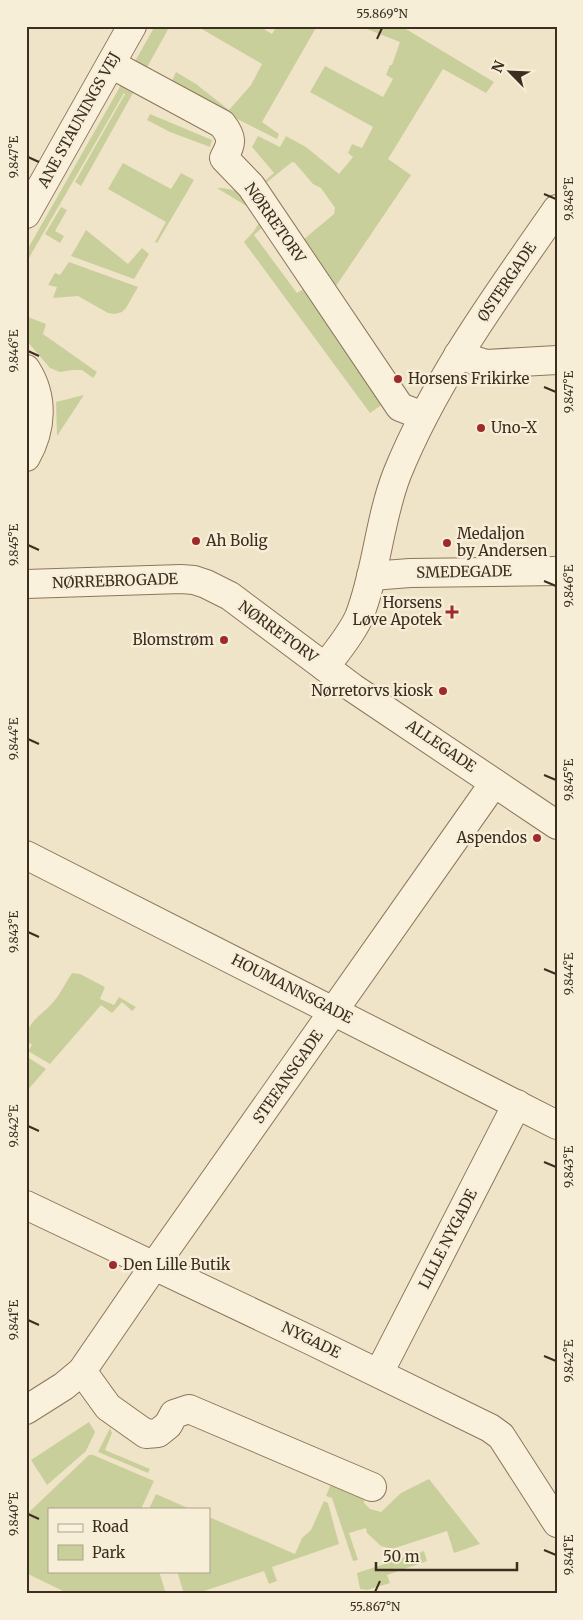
<svg xmlns="http://www.w3.org/2000/svg" width="583" height="1620" font-family="Merriweather,serif">
  <style>
    .green { fill: #c9cf9b }
    .lines { fill: none; stroke-linecap: round; stroke-linejoin: round }
    .minor-casing { stroke: #8d765c; stroke-width: 30 }
    .minor { stroke: #faf1dc; stroke-width: 28 }
    .ticks { fill: none; stroke: #3d2e20; stroke-width: 2 }
    .poi-dot { fill: #9e2a2b; stroke: #f7eed8; stroke-width: 2 }
    .labels { text-anchor: middle; stroke-width: 5; stroke-linejoin: round; paint-order: stroke }
    .street-label { font-size: 15px; fill: #3d2e20; stroke: #f7eed8 }
    .poi-label { font-size: 15px; fill: #3d2e20; stroke: #f7eed8; text-anchor: start }
    .neatline { fill: none; stroke: #3d2e20; stroke-width: 2 }
    .ticks-label { font-size: 12px; text-anchor: middle; fill: #3d2e20 }
  </style>
  <rect width="100%" height="100%" fill="#f0e4c8"/>
  <g class="green">
    <path d="M 155,26 L 170,26 L 146,69 L 134,63 Z"/>
    <path d="M 201,26 L 259,26 L 272,34 L 277,26 L 317,26 L 262,122 L 279,134 L 277,139 L 170,85 L 176,72 L 196,84 L 229,110 L 251,85 L 262,64 L 200,28 Z"/>
    <path d="M 359,26 L 401,26 L 494,82 L 486,93 L 443,69 L 388,159 L 411,175 L 330,295 L 297,245 L 334,214 L 335,208 L 321,188 L 313,184 L 295,163 L 292,162 L 261,187 L 260,185 L 274,173 L 252,147 L 258,136 L 280,147 L 286,136 L 306,147 L 339,174 L 353,157 L 348,153 L 352,144 L 362,148 L 373,127 L 310,92 L 325,66 L 383,97 L 393,79 L 386,75 L 390,65 L 392,65 L 400,42 Z"/>
    <path d="M 124,83 L 155,99 L 152,103 L 133,93 L 81,186 L 75,182 L 125,94 L 124,93 L 26,263 L 26,252 L 121,85 Z"/>
    <path d="M 150,114 L 212,140 L 210,147 L 170,132 L 147,120 Z"/>
    <path d="M 123,163 L 171,189 L 181,173 L 194,180 L 157,243 L 155,242 L 166,222 L 108,189 Z"/>
    <path d="M 217,188 C 242,188 256,201 266,224 L 254,235 L 297,293 L 310,285 L 390,399 L 370,413 L 244,242 L 254,231 L 263,216 Z"/>
    <path d="M 61,207 L 67,210 L 55,231 L 64,236 L 60,243 L 45,234 Z"/>
    <path d="M 86,230 L 128,264 L 142,248 L 149,254 L 134,279 L 71,256 Z"/>
    <path d="M 69,262 L 138,287 L 126,308 L 122,312 L 115,314 L 108,313 L 78,296 L 53,298 L 57,287 L 48,285 L 55,273 L 60,275 Z"/>
    <path d="M 28,317 L 46,324 L 43,334 L 97,372 L 93,378 L 82,370 L 72,370 L 60,372 L 50,368 L 26,340 L 26,321 Z"/>
    <path d="M 84,395 L 57,436 L 56,402 Z"/>
    <path d="M 72,973 L 80,974 L 105,987 L 100,999 L 114,1005 L 119,997 L 136,1007 L 132,1011 L 122,1002 L 112,1013 L 101,1005 L 50,1064 L 28,1051 L 32,1045 L 26,1041 C 26,1021 44,1014 55,1000 C 61,992 66,982 72,973 Z"/>
    <path d="M 26,1056 L 46,1069 L 26,1092 Z"/>
    <path d="M 89,1422 L 95,1432 L 86,1451 L 47,1485 L 31,1460 Z"/>
    <path d="M 110,1428 L 112,1433 L 105,1450 L 150,1469 L 148,1473 L 98,1452 Z"/>
    <path d="M 89,1455 L 93,1455 L 154,1481 L 141,1509 L 49,1509 L 49,1571 L 159,1571 L 166,1594 L 69,1594 L 26,1573 L 26,1515 Z"/>
    <path d="M 429,1479 L 480,1544 L 454,1553 L 447,1531 L 392,1549 L 381,1546 L 367,1533 L 366,1528 L 349,1533 L 358,1560 L 353,1561 L 332,1498 L 326,1496 L 332,1481 L 365,1495 L 364,1503 L 370,1509 L 381,1512 L 401,1493 Z"/>
    <path d="M 156,1494 L 190,1509 L 149,1509 Z"/>
    <path d="M 324,1501 L 328,1503 L 339,1544 L 272,1567 L 277,1581 L 269,1584 L 264,1571 L 195,1594 L 184,1594 L 177,1571 L 209,1571 L 209,1517 L 295,1554 L 302,1538 L 311,1530 Z"/>
    <path d="M 424,1551 L 427,1561 L 387,1575 L 390,1583 L 367,1590 L 360,1589 L 357,1573 Z"/>
  </g>
  <g class="lines">
    <g class="minor-casing">
      <g id="minor">
        <path d="M 111,64 L 222,124 C 233,138 232,143 224,158 L 251,186 L 400,407 L 423,416"/>
        <path d="M 26,214 L 132,26"/>
        <path d="M 458,355 L 486,364 L 557,360"/>
        <path d="M 26,369 C 44,397 42,429 26,457"/>
        <path d="M 371,576 L 410,573 L 557,571"/>
        <path d="M 26,584 L 181,579 L 194,580 L 206,584 L 230,596 L 353,688 L 557,825"/>
        <path d="M 325,667 C 337,651 351,635 359,617 C 377,571 379,520 397,474 C 436,378 498,294 557,209"/>
        <path d="M 26,855 L 557,1125"/>
        <path d="M 26,1205 L 312,1341 L 490,1428 L 501,1436 L 557,1523"/>
        <path d="M 82,1371 L 108,1407 L 146,1434 L 158,1433 L 168,1425 L 174,1414 L 189,1409 L 372,1487"/>
        <path d="M 379,1373 L 517,1104"/>
        <path d="M 26,1410 L 64,1386 L 82,1371 L 154,1266 L 494,783"/>
      </g>
    </g>
    <use href="#minor" class="minor"/>
  </g>
  <path class="ticks" d="M 377,39 L 382,28M 28,157 L 39,162M 544,194 L 556,199M 28,351 L 39,356M 544,387 L 556,392M 28,545 L 39,550M 544,581 L 556,586M 28,739 L 39,744M 544,775 L 556,780M 28,932 L 39,937M 544,969 L 556,974M 28,1126 L 39,1131M 544,1162 L 556,1167M 28,1320 L 39,1325M 544,1356 L 556,1361M 28,1514 L 39,1519M 544,1550 L 556,1555M 375,1592 L 380,1581"/>
  <g class="poi-dot">
    <circle cx="398" cy="379" r="5"/>
    <circle cx="481" cy="428" r="5"/>
    <circle cx="196" cy="541" r="5"/>
    <circle cx="447" cy="543" r="5"/>
    <path d="M449.5 604.5h5v5h5v5h-5v5h-5v-5h-5v-5h5z"/>
    <circle cx="224" cy="640" r="5"/>
    <circle cx="443" cy="691" r="5"/>
    <circle cx="537" cy="838" r="5"/>
    <circle cx="113" cy="1265" r="5"/>
  </g>
  <g class="labels">
    <g class="street-label">
      <text transform="translate(79 120) rotate(-61)" y="5">ANE STAUNINGS VEJ</text>
      <text transform="translate(275 223) rotate(55)" y="5">NØRRETORV</text>
      <text transform="translate(507 282) rotate(-56)" y="5">ØSTERGADE</text>
      <text transform="translate(464 572) rotate(-1)" y="5">SMEDEGADE</text>
      <text transform="translate(115 581) rotate(-2)" y="5">NØRREBROGADE</text>
      <text transform="translate(278 632) rotate(36)" y="5">NØRRETORV</text>
      <text transform="translate(441 746) rotate(34)" y="5">ALLEGADE</text>
      <text transform="translate(292 989) rotate(27)" y="5">HOUMANNSGADE</text>
      <text transform="translate(288 1077) rotate(-55)" y="5">STEFANSGADE</text>
      <text transform="translate(448 1239) rotate(-63)" y="5">LILLE NYGADE</text>
      <text transform="translate(311 1340) rotate(26)" y="5">NYGADE</text>
    </g>
    <g class="poi-label">
      <text x="408" y="384">Horsens Frikirke</text>
      <text x="491" y="433">Uno-X</text>
      <text x="457" y="539">Medaljon<tspan x="457" dy="17">by Andersen</tspan></text>
      <text x="206" y="546">Ah Bolig</text>
      <text x="442" y="608" text-anchor="end">Horsens<tspan x="442" dy="17">Løve Apotek</tspan></text>
      <text x="214" y="645" text-anchor="end">Blomstrøm</text>
      <text x="433" y="696" text-anchor="end">Nørretorvs kiosk</text>
      <text x="527" y="843" text-anchor="end">Aspendos</text>
      <text x="123" y="1270">Den Lille Butik</text>
    </g>
  </g>
  <rect width="583" height="1620" fill="none" stroke="#f7eed8" stroke-width="55"/>
  <rect x="48" y="1508" width="162" height="65" fill="#f7eed8" stroke="#ada18e"/>
  <rect x="58" y="1524" width="25" height="8" fill="#faf1dc" stroke="#ada18e"/>
  <text x="92" y="1532" font-size="15" fill="#3d2e20">Road</text>
  <rect x="58" y="1545" width="25" height="15" fill="#c9cf9b" stroke="#ada18e"/>
  <text x="92" y="1558" font-size="15" fill="#3d2e20">Park</text>
  <g transform="translate(510 72) rotate(294)" stroke="#f7eed8" stroke-width="4" paint-order="stroke">
  <path d="M0-4L9 19L0 12L-9 19Z" fill="#3d2e20"/>
  <text y="-8" font-size="14" font-weight="bold" text-anchor="middle" fill="#3d2e20">N</text>
  </g>
  <path d="M376 1562v8h141v-8" fill="none" stroke="#3d2e20" stroke-width="2.5"/>
  <text x="383" y="1562" font-size="15" fill="#3d2e20" stroke="#f7eed8" stroke-width="4" paint-order="stroke">50 m</text>
  <rect x="28" y="28" width="528" height="1564" class="neatline"/>
  <g class="ticks-label">
    <text x="382" y="18">55.869°N</text>
    <text transform="translate(14 157) rotate(-90)" y="4">9.847°E</text>
    <text transform="translate(569 199) rotate(-90)" y="4">9.848°E</text>
    <text transform="translate(14 351) rotate(-90)" y="4">9.846°E</text>
    <text transform="translate(569 392) rotate(-90)" y="4">9.847°E</text>
    <text transform="translate(14 545) rotate(-90)" y="4">9.845°E</text>
    <text transform="translate(569 586) rotate(-90)" y="4">9.846°E</text>
    <text transform="translate(14 739) rotate(-90)" y="4">9.844°E</text>
    <text transform="translate(569 780) rotate(-90)" y="4">9.845°E</text>
    <text transform="translate(14 932) rotate(-90)" y="4">9.843°E</text>
    <text transform="translate(569 974) rotate(-90)" y="4">9.844°E</text>
    <text transform="translate(14 1126) rotate(-90)" y="4">9.842°E</text>
    <text transform="translate(569 1167) rotate(-90)" y="4">9.843°E</text>
    <text transform="translate(14 1320) rotate(-90)" y="4">9.841°E</text>
    <text transform="translate(569 1361) rotate(-90)" y="4">9.842°E</text>
    <text transform="translate(14 1514) rotate(-90)" y="4">9.840°E</text>
    <text transform="translate(569 1555) rotate(-90)" y="4">9.841°E</text>
    <text x="375" y="1611">55.867°N</text>
  </g>
</svg>
